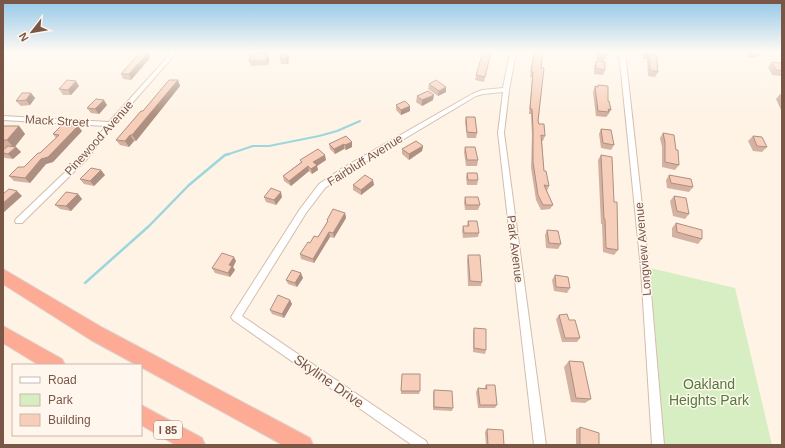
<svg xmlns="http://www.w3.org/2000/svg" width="785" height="448" font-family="Helvetica,sans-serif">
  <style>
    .green { fill: #d6eec2 }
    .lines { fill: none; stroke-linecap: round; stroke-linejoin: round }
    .stream-far1 { stroke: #9cd7dd; stroke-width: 2 }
    .stream { stroke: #9cd7dd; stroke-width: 2.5 }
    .minor-casing { stroke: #d4bcac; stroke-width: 2 }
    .motorway-casing { stroke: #dcd3cf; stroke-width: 2 }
    .minor { fill: #fff; fill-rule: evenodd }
    .motorway { fill: #feab96; fill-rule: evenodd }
    .wall { fill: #d4b1a0 }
    .shaded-wall { fill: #ad9082 }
    .building { fill: #f7ceba; stroke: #ad9082 }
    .labels { text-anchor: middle; stroke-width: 3; stroke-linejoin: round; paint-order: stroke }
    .shield { fill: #fff7ed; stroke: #a28679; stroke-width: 1 }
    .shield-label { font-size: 11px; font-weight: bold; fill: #7a5647 }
    .street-label { font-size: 12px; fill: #7a5647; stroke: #fff7ed }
    .near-street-label { font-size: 14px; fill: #7a5647; stroke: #fff7ed }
    .near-park-label { font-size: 14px; fill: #527b3b; stroke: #fff7ed }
  </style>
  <rect width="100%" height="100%" fill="#fef3e5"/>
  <path class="green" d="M 650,268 L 735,288 L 772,445 L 664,445 Z"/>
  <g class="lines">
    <path class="stream-far1" d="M 226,155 L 253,146 L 269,146 L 319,136 L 337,131 L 360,121"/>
    <path class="stream" d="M 85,283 L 149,226 L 189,185 L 225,155 L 229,154"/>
    <g class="minor-casing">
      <g id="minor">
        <path d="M 172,52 L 177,52 L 113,125 L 87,159 L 22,223 L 16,223 L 15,221 L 16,219 L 83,155 L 106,126 L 3,120 L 3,116 L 109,122 Z"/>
        <path d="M 510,52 L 516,52 L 509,90 L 504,133 L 546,445 L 534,445 L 498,133 L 503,92 L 483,94 L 476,96 L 347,173 L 325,188 L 306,213 L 242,316 L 426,441 L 428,445 L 412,445 L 233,320 L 231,317 L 300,209 L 319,184 L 341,169 L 472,94 L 482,90 L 503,88 Z"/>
        <path d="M 619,52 L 625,52 L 649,269 L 664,445 L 652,445 L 641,269 Z"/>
      </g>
    </g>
    <g class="motorway-casing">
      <g id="motorway">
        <path d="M 3,269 L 103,328 L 310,438 L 313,445 L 283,445 L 141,367 L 141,365 L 137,365 L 91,340 L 3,284 Z"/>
        <path d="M 3,326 L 62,359 L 65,365 L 39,365 L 3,343 Z"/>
        <path d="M 141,405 L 202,438 L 205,445 L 176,445 L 141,425 Z"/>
      </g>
    </g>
    <use href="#minor" class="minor"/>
    <use href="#motorway" class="motorway"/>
  </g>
  <g class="wall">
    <path d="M 491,52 L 484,82 L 475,80 L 476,75 Z"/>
    <path d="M 534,52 L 543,52 L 541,68 L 538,121 L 545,136 L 543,141 L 542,141 L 544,171 L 549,186 L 547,191 L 553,205 L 550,209 L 541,210 L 536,200 L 531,168 L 532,135 L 531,114 L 529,114 L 532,78 L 530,77 Z"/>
    <path d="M 595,52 L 606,52 L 606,56 L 604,61 L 597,60 Z"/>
    <path d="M 642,52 L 656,52 L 658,72 L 655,77 L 648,76 L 647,59 L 643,59 Z"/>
    <path d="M 746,52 L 760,52 L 760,53 L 756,58 L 747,57 Z"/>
    <path d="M 148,53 L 150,58 L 131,80 L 123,79 L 121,74 Z"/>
    <path d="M 288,53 L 289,58 L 288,64 L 281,64 L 280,59 Z"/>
    <path d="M 269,58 L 268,65 L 251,66 L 249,61 Z"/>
    <path d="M 596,61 L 605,70 L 603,75 L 594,74 L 594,66 Z"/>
    <path d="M 772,62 L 782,66 L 782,75 L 781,76 L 772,75 L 768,67 Z"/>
    <path d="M 178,80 L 180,86 L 136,141 L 134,141 L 129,147 L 120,145 L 116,140 L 143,111 Z"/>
    <path d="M 429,84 L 446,92 L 438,96 L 428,89 Z"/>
    <path d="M 598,85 L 608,101 L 611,110 L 608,115 L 606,117 L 596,116 L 593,92 L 595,86 L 597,87 Z"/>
    <path d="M 79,86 L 71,95 L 63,95 L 59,89 Z"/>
    <path d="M 31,93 L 35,98 L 30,105 L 21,106 L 16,101 Z"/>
    <path d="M 780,94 L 782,94 L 782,112 L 776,99 Z"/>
    <path d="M 417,96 L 433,100 L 422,106 L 416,102 Z"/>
    <path d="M 107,105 L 99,114 L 91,113 L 87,108 Z"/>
    <path d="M 396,105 L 410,106 L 410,111 L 401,115 L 396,110 Z"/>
    <path d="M 466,117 L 477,133 L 476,138 L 467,138 L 465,122 Z"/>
    <path d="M 3,126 L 19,126 L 25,134 L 14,147 L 16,147 L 21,152 L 13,159 L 5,158 L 3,156 L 3,150 L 6,148 L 3,148 Z"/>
    <path d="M 601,129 L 614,145 L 611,150 L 601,148 L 599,134 Z"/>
    <path d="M 82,131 L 53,162 L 46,164 L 30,183 L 14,181 L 9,176 L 24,167 L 40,153 L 56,138 L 53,134 Z"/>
    <path d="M 663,133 L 676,150 L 679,165 L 675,170 L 662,167 L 662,147 L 660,138 Z"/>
    <path d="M 753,136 L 767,147 L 762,152 L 753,151 L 748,141 Z"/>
    <path d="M 352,142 L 352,147 L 346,150 L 344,149 L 335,154 L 330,149 L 329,144 Z"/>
    <path d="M 423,146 L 422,151 L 409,160 L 402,154 L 402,149 Z"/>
    <path d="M 465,147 L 478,160 L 477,166 L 466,166 L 464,152 Z"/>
    <path d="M 601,155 L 614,202 L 618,250 L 614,255 L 603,252 L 602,224 L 601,224 L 598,160 Z"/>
    <path d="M 300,160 L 326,160 L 317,166 L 318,170 L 312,174 L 309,171 L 291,186 L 284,181 L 283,176 L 301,162 Z"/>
    <path d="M 467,173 L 478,180 L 477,185 L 467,185 L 466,178 Z"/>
    <path d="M 105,175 L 94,186 L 84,184 L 80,179 Z"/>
    <path d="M 669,175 L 693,187 L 689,192 L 667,188 L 666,180 Z"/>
    <path d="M 353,185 L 374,185 L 361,195 L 353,190 Z"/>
    <path d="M 78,194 L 82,199 L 71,211 L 60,209 L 55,205 Z"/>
    <path d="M 674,196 L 689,214 L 685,219 L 673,216 L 670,201 Z"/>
    <path d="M 264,197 L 282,197 L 276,205 L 266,202 Z"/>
    <path d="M 465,197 L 480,205 L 478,210 L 465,210 L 464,202 Z"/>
    <path d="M 345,213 L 346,218 L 334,238 L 330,237 L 314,263 L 301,259 L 300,254 L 310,243 L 318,237 L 327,222 L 327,220 Z"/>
    <path d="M 468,221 L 479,233 L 478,237 L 463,238 L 462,231 L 463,226 L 467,226 Z"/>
    <path d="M 676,223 L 702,239 L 698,244 L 672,237 L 672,228 Z"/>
    <path d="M 547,230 L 561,244 L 558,249 L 546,248 L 545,235 Z"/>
    <path d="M 468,255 L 482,282 L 481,286 L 468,286 L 467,260 Z"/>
    <path d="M 236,261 L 233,267 L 235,270 L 230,277 L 215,273 L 212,268 Z"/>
    <path d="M 555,275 L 570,288 L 567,293 L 554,291 L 552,280 Z"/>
    <path d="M 303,278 L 297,287 L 288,284 L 286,280 Z"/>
    <path d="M 290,300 L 292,304 L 284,318 L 272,314 L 270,310 Z"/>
    <path d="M 559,315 L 569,320 L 580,338 L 577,342 L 562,342 L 556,319 Z"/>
    <path d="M 474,328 L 486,350 L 485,354 L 473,352 L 473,332 Z"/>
    <path d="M 569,361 L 591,399 L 585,403 L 571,402 L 564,367 Z"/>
    <path d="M 402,374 L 420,391 L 419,394 L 401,394 Z"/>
    <path d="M 486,385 L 497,405 L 495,408 L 478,408 L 476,392 L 478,388 L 484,389 Z"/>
    <path d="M 434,390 L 453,408 L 452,411 L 433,410 L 433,393 Z"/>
    <path d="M 580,427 L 599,445 L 576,445 L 576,429 Z"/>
    <path d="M 487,429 L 504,445 L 486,445 L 485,432 Z"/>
  </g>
  <g class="shaded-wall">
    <path d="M 148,53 L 150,58 L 131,80 L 129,74 Z"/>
    <path d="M 268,53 L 269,58 L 268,65 L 266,61 Z"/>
    <path d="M 288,53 L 289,58 L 288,64 L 286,59 Z"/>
    <path d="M 178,80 L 180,86 L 136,141 L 132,135 Z"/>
    <path d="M 76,81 L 79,86 L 71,95 L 68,90 Z"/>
    <path d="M 446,87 L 446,92 L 438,96 L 439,91 Z"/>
    <path d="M 31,93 L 35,98 L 30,105 L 26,100 Z"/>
    <path d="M 434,95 L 433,100 L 422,106 L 422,100 Z"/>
    <path d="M 104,100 L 107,105 L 99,114 L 95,109 Z"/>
    <path d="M 410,106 L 410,111 L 401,115 L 401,110 Z"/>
    <path d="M 19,126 L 25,134 L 14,148 L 7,140 Z"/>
    <path d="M 78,126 L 82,131 L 53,162 L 46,164 L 30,183 L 25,178 L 41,159 Z"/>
    <path d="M 130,135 L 134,141 L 129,147 L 125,141 Z"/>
    <path d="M 352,142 L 352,147 L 346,150 L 345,145 Z"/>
    <path d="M 344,144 L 344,149 L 335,154 L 334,149 Z"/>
    <path d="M 423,146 L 422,151 L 409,160 L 409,154 Z"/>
    <path d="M 16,147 L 21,152 L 13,159 L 8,154 Z"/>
    <path d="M 325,155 L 326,160 L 317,166 L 318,170 L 312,174 L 311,169 L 313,162 Z"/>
    <path d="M 308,166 L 309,171 L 291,186 L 289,181 Z"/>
    <path d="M 101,170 L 105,175 L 94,186 L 90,181 Z"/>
    <path d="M 373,180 L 374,185 L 361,195 L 361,190 Z"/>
    <path d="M 17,191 L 22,196 L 3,213 L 3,203 Z"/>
    <path d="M 281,192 L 282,197 L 276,205 L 274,200 Z"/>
    <path d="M 78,194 L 82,199 L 71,211 L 66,206 Z"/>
    <path d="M 345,213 L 346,218 L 334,238 L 333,233 Z"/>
    <path d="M 329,232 L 330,237 L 314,263 L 313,259 Z"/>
    <path d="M 234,257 L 236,261 L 233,267 L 235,270 L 230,277 L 228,273 L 229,265 Z"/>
    <path d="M 301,273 L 303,278 L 297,287 L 295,283 Z"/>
    <path d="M 290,300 L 292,304 L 284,318 L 282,314 Z"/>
  </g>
  <g class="building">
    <path d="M 140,52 L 148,53 L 129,74 L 121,74 Z"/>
    <path d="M 483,52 L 491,52 L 485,77 L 476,75 Z"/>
    <path d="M 534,52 L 543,52 L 541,68 L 544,68 L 538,121 L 539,124 L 544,124 L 545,136 L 541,135 L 544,171 L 546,171 L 549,186 L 544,185 L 553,205 L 543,205 L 538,195 L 533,162 L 533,130 L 532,109 L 530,109 L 533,72 L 531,72 Z"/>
    <path d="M 598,52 L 606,52 L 606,56 L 599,55 Z"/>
    <path d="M 646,52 L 656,52 L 658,72 L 650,70 L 649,54 L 646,54 Z"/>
    <path d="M 268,53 L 266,61 L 249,61 L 251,54 Z"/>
    <path d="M 281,53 L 288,53 L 286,59 L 280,59 Z"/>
    <path d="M 596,61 L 605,62 L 605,70 L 596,68 Z"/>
    <path d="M 772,62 L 781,63 L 782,66 L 782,71 L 776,70 Z"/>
    <path d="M 67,80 L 76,81 L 68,90 L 59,89 Z"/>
    <path d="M 169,80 L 178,80 L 132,135 L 130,135 L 125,141 L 116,140 L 141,111 L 143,111 Z"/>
    <path d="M 436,80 L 446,87 L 439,91 L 429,84 Z"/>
    <path d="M 598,85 L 608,86 L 608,101 L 609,101 L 611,110 L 608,109 L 609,112 L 598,111 L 595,86 L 598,87 Z"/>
    <path d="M 428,91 L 434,95 L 422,100 L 417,96 Z"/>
    <path d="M 22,93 L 31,93 L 26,100 L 16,101 Z"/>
    <path d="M 96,99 L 104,100 L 95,109 L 87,108 Z"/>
    <path d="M 405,101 L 410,106 L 401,110 L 396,105 Z"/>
    <path d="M 466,117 L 475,117 L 477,133 L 467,132 Z"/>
    <path d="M 62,125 L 78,126 L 48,157 L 41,159 L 25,178 L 9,176 L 18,167 L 24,167 L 38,153 L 40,153 L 59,135 L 53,134 Z"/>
    <path d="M 3,126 L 19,126 L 7,140 L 3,140 Z"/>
    <path d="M 601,129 L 611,130 L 614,145 L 603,143 Z"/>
    <path d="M 663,133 L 674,135 L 676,150 L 678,150 L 679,165 L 665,162 L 665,142 Z"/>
    <path d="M 346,136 L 352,142 L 345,145 L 344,144 L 334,149 L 329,144 Z"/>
    <path d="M 753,136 L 762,137 L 767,147 L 757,146 Z"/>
    <path d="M 416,141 L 423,146 L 409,154 L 402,149 Z"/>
    <path d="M 8,146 L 16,147 L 8,154 L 3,153 L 3,150 Z"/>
    <path d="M 465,147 L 475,147 L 478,160 L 467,160 Z"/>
    <path d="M 318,149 L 325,155 L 313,162 L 317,165 L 311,169 L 308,166 L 289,181 L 283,176 L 302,162 L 300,160 Z"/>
    <path d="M 601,155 L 612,157 L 614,202 L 617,202 L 618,250 L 606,248 L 605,219 L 604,219 Z"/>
    <path d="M 91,168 L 101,170 L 90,181 L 80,179 Z"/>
    <path d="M 467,173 L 477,173 L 478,180 L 468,180 Z"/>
    <path d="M 365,175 L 373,180 L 361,190 L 353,185 Z"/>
    <path d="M 669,175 L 691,179 L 693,187 L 671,183 Z"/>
    <path d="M 271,188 L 281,192 L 274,200 L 264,197 Z"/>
    <path d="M 9,189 L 17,191 L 3,203 L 3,194 Z"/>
    <path d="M 66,192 L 78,194 L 66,206 L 55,205 Z"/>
    <path d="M 674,196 L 686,198 L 689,214 L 677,211 Z"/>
    <path d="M 465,197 L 478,197 L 480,205 L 466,205 Z"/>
    <path d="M 333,209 L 345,213 L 333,233 L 329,232 L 313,259 L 300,254 L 308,242 L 310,243 L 314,236 L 318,237 L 328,221 L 327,220 Z"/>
    <path d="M 468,221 L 477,221 L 479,233 L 464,233 L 463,226 L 469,226 Z"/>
    <path d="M 676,223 L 702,230 L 702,239 L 677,232 Z"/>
    <path d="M 547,230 L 558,231 L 561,244 L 549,243 Z"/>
    <path d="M 222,253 L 234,257 L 229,265 L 232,266 L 228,273 L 212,268 Z"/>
    <path d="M 468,255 L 480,255 L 482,282 L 470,281 Z"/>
    <path d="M 292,270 L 301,273 L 295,283 L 286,280 Z"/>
    <path d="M 555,275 L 568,277 L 570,288 L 556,287 Z"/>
    <path d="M 278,295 L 290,300 L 282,314 L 270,310 Z"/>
    <path d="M 567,314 L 569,320 L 575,320 L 580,338 L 565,338 L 559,315 Z"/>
    <path d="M 474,328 L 486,329 L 486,350 L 474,348 Z"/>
    <path d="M 569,361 L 583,362 L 591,399 L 576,398 Z"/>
    <path d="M 402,374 L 420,374 L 420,391 L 401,391 Z"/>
    <path d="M 486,385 L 495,385 L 497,405 L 480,405 L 478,388 L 487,389 Z"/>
    <path d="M 434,390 L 452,391 L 453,408 L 434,407 Z"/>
    <path d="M 580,427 L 599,433 L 599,445 L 580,445 Z"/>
    <path d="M 487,429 L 503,430 L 504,445 L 488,445 Z"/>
  </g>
  <linearGradient id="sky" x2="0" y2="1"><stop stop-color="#94c8e9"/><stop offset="0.45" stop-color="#fffaf3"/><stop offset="1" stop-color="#fffaf3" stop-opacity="0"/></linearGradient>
  <rect width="785" height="115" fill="url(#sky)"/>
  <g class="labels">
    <rect class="shield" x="154" y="421" width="28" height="18" rx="3"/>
    <g class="shield-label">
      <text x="168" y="434">I 85</text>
    </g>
    <g class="street-label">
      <text transform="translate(57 121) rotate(3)" y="4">Mack Street</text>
      <text transform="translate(99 138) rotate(-48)" y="4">Pinewood Avenue</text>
      <text transform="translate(365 160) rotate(-32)" y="4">Fairbluff Avenue</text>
      <text transform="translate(515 249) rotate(83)" y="4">Park Avenue</text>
      <text transform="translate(643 249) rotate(-95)" y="4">Longview Avenue</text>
    </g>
    <g class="near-street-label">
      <text transform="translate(329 381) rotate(35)" y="5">Skyline Drive</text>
    </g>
    <g class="near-park-label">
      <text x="709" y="389">Oakland<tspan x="709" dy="16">Heights Park</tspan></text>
    </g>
  </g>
  <rect width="785" height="448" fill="none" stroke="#7a5647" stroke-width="8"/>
  <rect x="12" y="364" width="130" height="72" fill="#fff7ed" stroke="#cab7ab"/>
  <rect x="20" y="377" width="20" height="6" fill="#ffffff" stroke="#cab7ab"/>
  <text x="48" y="384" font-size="12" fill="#7a5647">Road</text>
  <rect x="20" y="394" width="20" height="12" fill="#d6eec2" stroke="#cab7ab"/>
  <text x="48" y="404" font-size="12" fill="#7a5647">Park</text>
  <rect x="20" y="414" width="20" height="12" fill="#f7ceba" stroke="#cab7ab"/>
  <text x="48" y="424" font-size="12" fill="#7a5647">Building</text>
  <g transform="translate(32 32) rotate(239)" stroke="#fff7ed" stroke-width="3" paint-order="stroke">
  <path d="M0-3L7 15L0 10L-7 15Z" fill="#7a5647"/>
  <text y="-6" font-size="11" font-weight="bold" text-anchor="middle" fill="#7a5647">N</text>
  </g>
</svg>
